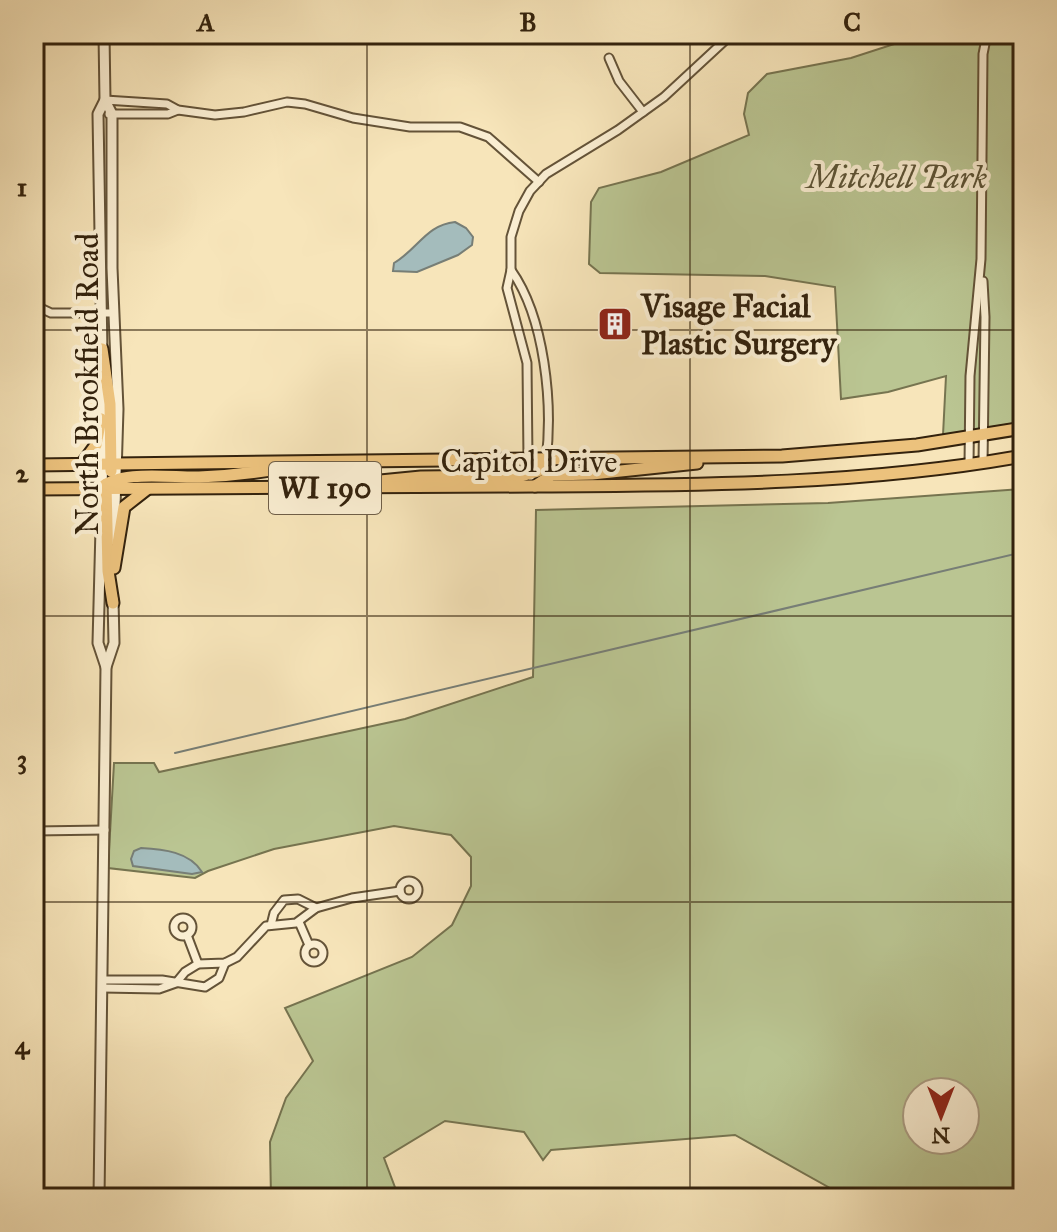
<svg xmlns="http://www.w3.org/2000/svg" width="1057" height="1232" font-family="'IM FELL Great Primer',serif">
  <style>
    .green { fill: #bac592; stroke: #767450; stroke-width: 2; fill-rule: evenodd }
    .water { fill: #a4bcbc; stroke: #777e76; stroke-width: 2 }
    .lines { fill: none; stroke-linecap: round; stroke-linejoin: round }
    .stream { stroke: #777e76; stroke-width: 2 }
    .minor-casing { stroke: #645338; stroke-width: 11 }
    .tertiary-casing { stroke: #645338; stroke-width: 13 }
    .primary-casing { stroke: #33220d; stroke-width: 15 }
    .minor { stroke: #faeed2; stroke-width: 7 }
    .tertiary { stroke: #faeed2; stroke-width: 9 }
    .primary { stroke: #ecc27d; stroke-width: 11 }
    .grid { fill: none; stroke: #33220d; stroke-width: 2; stroke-opacity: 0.55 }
    .labels { text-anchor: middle; stroke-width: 8; stroke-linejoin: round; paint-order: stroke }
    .shield { fill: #faeed2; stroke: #6f5f48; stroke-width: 2 }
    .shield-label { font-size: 30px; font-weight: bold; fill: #33220d }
    .park-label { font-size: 32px; font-style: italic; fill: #5c5335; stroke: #faeed2 }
    .poi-label { font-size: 32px; font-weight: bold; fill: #33220d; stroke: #faeed2; text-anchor: start }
    .street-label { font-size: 32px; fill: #33220d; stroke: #faeed2 }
    .neatline { fill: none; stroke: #33220d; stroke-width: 3 }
    .grid-label { font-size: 26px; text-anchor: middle; font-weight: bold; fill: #33220d }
  </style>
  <rect width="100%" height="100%" fill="#f7e5ba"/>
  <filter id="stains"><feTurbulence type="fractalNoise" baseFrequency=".0025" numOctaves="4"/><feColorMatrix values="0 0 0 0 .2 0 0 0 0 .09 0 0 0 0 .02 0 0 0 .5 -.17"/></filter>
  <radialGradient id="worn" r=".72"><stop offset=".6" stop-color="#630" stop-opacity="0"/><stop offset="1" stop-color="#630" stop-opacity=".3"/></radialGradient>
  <g class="green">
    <path d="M 925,34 L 1023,34 L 1023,422 L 943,435 L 946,376 L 888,392 L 841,399 L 835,287 L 765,276 L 600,273 L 589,264 L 591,202 L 599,188 L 661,172 L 749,135 L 744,114 L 748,93 L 767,74 L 851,58 Z"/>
    <path d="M 1023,489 L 1023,1198 L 848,1198 L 735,1135 L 551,1150 L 543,1160 L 524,1132 L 445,1121 L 384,1158 L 399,1198 L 271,1198 L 270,1142 L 286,1098 L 313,1061 L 285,1008 L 412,957 L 452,925 L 471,886 L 471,857 L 451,835 L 394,826 L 274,849 L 208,871 L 195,878 L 108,868 L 114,763 L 154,763 L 159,772 L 405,719 L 533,677 L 536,510 L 828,503 ZM 917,1092 L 965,1092 L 965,1140 L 917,1140 Z"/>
  </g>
  <g class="water">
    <path d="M 455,222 L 466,228 L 473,237 L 472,245 L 458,255 L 417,272 L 393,271 L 394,263 C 418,249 426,225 455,222 Z"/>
    <path d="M 141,848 C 163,849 190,852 202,872 L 192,874 L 133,866 L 131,859 L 134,851 Z"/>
  </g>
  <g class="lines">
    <path class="stream" d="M 175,753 L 1023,552"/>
    <g class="minor-casing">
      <g id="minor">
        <path d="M 609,58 L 619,81 L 643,112"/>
        <path d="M 105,100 L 167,104 L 178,110 L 215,115 L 244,112 L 287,102 L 305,104 L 353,118 L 410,127 L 460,127 L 488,137 L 539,182"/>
        <path d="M 109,114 L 168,114 L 178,110"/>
        <path d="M 511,270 C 545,318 553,404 546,461"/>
        <path d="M 983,281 L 985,317 L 983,463"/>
        <path d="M 34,305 L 51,313 L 114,313"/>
        <path d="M 969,465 L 970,376 L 981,259 L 983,54 L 987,34"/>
        <path d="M 531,476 L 528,460 L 527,363 L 507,288 L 511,270 L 511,237 L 519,211 L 530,191 L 546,174 L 618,130 L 664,97 L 732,34"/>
        <path d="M 34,831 L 105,830"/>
        <circle cx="409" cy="890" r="9"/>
        <circle cx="183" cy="927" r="9"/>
        <path d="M 299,922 L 309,945"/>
        <path d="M 271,925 L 274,913 L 284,900 L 298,899 L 316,908"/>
        <path d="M 187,935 L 198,964"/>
        <circle cx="314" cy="953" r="9"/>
        <path d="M 102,980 L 162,980 L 205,987 L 219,978 L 225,963"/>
        <path d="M 102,988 L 159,989 L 176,983 L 185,972 L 198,964 L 225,963 L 237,957 L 266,926 L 296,923 L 316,908 L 352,898 L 400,891"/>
      </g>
    </g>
    <g class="tertiary-casing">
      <g id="tertiary">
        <path d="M 104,34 L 105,100 L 112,114 L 112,268 L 118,409 L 114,540"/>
        <path d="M 102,353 L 98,114 L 105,100"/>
        <path d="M 101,372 L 103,452 L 98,643 L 106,667"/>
        <path d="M 99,1198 L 106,667 L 114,643 L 113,599"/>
      </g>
    </g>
    <g class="primary-casing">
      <g id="primary">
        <path d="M 102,349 L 110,404 L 111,471"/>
        <path d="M 82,464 L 96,445 L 101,419"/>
        <path d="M 34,465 L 782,456 L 917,445 L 1023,428"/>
        <path d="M 370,482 L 421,477 L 521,476 L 538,471 L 547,460"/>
        <path d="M 106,484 L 108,571 L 113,603"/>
        <path d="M 535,486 L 552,475 L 592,474 L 697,463"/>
        <path d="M 34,489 C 201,487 368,487 535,486 C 699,485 861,485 1023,456"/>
        <path d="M 100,489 C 119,469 173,478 199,477 C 227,476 255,473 282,468"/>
        <path d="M 114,568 L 124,507 L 147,489"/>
      </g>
    </g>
    <use href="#minor" class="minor"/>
    <use href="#tertiary" class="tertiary"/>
    <use href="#primary" class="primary"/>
  </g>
  <path class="grid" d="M 367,34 L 367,1198M 690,34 L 690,1198M 34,330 L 1023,330M 34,616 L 1023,616M 34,902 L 1023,902"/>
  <defs>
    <g id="building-square" transform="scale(1.8)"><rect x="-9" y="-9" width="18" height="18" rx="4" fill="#8f2418" stroke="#faeed2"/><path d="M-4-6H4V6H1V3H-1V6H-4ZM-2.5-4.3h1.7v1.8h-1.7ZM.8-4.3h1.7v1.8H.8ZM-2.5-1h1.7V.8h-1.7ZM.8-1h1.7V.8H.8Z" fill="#fff"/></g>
  </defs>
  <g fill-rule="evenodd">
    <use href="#building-square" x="615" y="324"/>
  </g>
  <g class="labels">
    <rect class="shield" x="269" y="462" width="112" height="52" rx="6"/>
    <g class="shield-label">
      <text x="325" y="498">WI 190</text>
    </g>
    <g class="park-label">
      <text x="897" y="188">Mitchell Park</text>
    </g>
    <g class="poi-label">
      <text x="641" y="317">Visage Facial<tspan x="641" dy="37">Plastic Surgery</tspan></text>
    </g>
    <g class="street-label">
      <text transform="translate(87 384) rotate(-90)" y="11">North Brookfield Road</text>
      <text x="529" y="472">Capitol Drive</text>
    </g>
  </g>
  <rect width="1057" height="1232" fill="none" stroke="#f7e5ba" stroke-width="88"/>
  <g transform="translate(941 1116) rotate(180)"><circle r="38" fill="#faeed2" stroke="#aa9c83" stroke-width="2"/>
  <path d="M0-6L14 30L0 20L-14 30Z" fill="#8f2418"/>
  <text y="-12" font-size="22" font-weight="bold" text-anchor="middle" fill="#33220d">N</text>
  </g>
  <rect x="44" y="44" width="969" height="1144" class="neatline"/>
  <g class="grid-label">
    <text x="206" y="31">A</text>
    <text x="528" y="31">B</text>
    <text x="852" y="31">C</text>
    <text x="22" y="196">1</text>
    <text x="22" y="482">2</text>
    <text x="22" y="768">3</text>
    <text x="22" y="1054">4</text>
  </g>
  <rect width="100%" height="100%" filter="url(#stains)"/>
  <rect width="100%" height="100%" fill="url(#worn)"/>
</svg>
